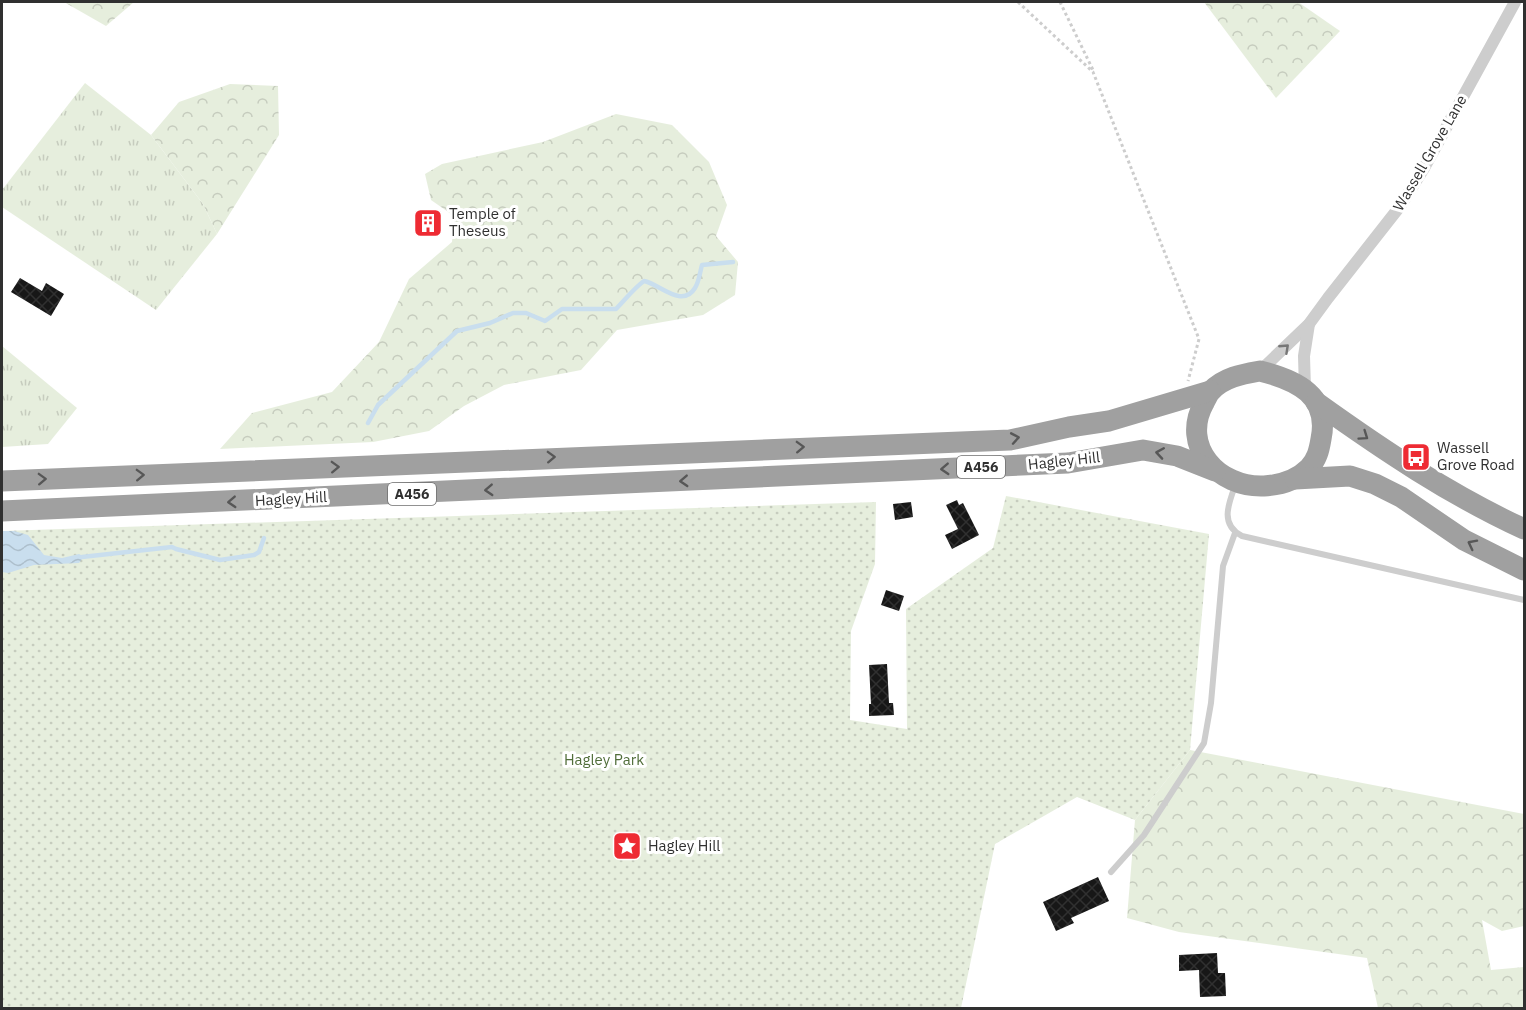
<svg xmlns="http://www.w3.org/2000/svg" width="1526" height="1010" font-family="'IBM Plex Sans',sans-serif">
  <style>
    .grass { fill: url(#grass-tufts) }
    .forest { fill: url(#forest-crowns) }
    .park { fill: url(#park-dots) }
    .water { fill: url(#water-waves) }
    .lines { fill: none; stroke-linecap: round; stroke-linejoin: round }
    .stream { stroke: #c9deee; stroke-width: 4.5 }
    .building { fill: url(#building-cross-hatch) }
    .path { stroke: #cdcdcd; stroke-width: 3; stroke-dasharray: 3 3; stroke-linecap: butt }
    .service { stroke: #cdcdcd; stroke-width: 6 }
    .minor { stroke: #cdcdcd; stroke-width: 12 }
    .trunk { stroke: #a0a0a0; stroke-width: 21 }
    .oneway { stroke: #777 }
    .oneway2 { stroke: #575757 }
    .labels { text-anchor: middle; stroke-width: 6; stroke-linejoin: round; paint-order: stroke }
    .shield { fill: #fff; stroke: #6e6e6e; stroke-width: 1.5 }
    .shield-label { font-size: 14px; font-weight: bold; fill: #303030 }
    .street-label { font-size: 15px; fill: #303030; stroke: #fff }
    .poi-label { font-size: 15px; fill: #303030; stroke: #fff; text-anchor: start }
    .park-label { font-size: 15px; fill: #516e3a; stroke: #fff }
  </style>
  <defs>
    <pattern id="grass-tufts" width="24" height="20" patternUnits="userSpaceOnUse" patternTransform="scale(1.5)"><rect width="24" height="20" fill="#e6eedd"/><path d="M3 7l-1-3M5 7V3M7 7l1-3M15 17l-1-3M17 17v-4M19 17l1-3" fill="none" stroke="#c6ccbe"/></pattern>
    <pattern id="forest-crowns" width="20" height="18" patternUnits="userSpaceOnUse" patternTransform="scale(1.5)"><rect width="20" height="18" fill="#e6eedd"/><path d="M2 6a3 3 0 1 1 6 0M12 15a3 3 0 1 1 6 0" fill="none" stroke="#c6ccbe"/></pattern>
    <pattern id="park-dots" width="8" height="8" patternUnits="userSpaceOnUse" patternTransform="scale(1.5)"><rect width="8" height="8" fill="#e6eedd"/><path d="M2 2h.1M6 6h.1" fill="none" stroke="#c6ccbe" stroke-width="1.8" stroke-linecap="round"/></pattern>
    <pattern id="water-waves" width="16" height="10" patternUnits="userSpaceOnUse" patternTransform="scale(1.5)"><rect width="16" height="10" fill="#c9deee"/><path d="M0 5q4-4 8 0t8 0" fill="none" stroke="#adbfcc"/></pattern>
    <pattern id="building-cross-hatch" width="8" height="8" patternUnits="userSpaceOnUse" patternTransform="scale(1.5)"><rect width="8" height="8" fill="#171717"/><path d="M0 0l8 8M0 8l8-8" fill="none" stroke="#303030"/></pattern>
  </defs>
  <rect width="100%" height="100%" fill="#fff"/>
  <g class="grass">
    <path d="M 85,83 L 151,135 L 203,204 L 217,234 L 156,310 L 2,207 L 2,190 Z"/>
    <path d="M 2,346 L 77,408 L 48,444 L 2,447 Z"/>
  </g>
  <g class="forest">
    <path d="M 64,2 L 134,2 L 106,26 Z"/>
    <path d="M 1204,2 L 1298,2 L 1340,31 L 1276,98 Z"/>
    <path d="M 230,84 L 278,86 L 279,135 L 217,234 L 203,204 L 151,135 L 179,102 Z"/>
    <path d="M 616,114 L 672,125 L 709,162 L 727,205 L 716,236 L 738,262 L 735,295 L 703,315 L 617,330 L 581,370 L 504,385 L 464,406 L 429,431 L 373,442 L 220,449 L 252,413 L 332,392 L 379,342 L 409,279 L 452,242 L 454,216 L 431,200 L 425,174 L 442,164 L 543,142 Z"/>
    <path d="M 1190,750 L 1524,814 L 1524,926 L 1502,931 L 1482,920 L 1491,970 L 1524,967 L 1524,1008 L 1378,1008 L 1367,958 L 1179,932 L 1127,918 L 1135,820 Z"/>
  </g>
  <path class="park" d="M 1006,496 L 1209,534 L 1190,750 L 1135,820 L 1077,797 L 995,844 L 961,1008 L 2,1008 L 2,531 L 876,502 L 875,564 L 851,631 L 850,720 L 907,729 L 906,609 L 993,548 Z"/>
  <path class="water" d="M 2,531 L 14,531 L 28,535 L 44,555 L 62,558 L 79,554 L 81,555 L 82,559 L 79,563 L 34,565 L 8,573 L 2,572 Z"/>
  <g class="lines">
    <g class="stream">
      <path d="M 368,423 L 378,405 L 457,331 L 490,323 L 513,313 L 526,313 L 545,321 L 562,309 L 616,309 C 626,299 633,289 644,281 C 660,284 682,309 695,288 C 699,282 700,272 702,265 L 733,262"/>
      <path d="M 82,557 L 172,547 L 176,549 L 220,560 L 254,555 L 259,552 L 264,538"/>
    </g>
  </g>
  <g class="building">
    <path d="M 423,210 L 442,222 L 434,236 L 415,224 Z"/>
    <path d="M 20,278 L 42,291 L 46,283 L 64,294 L 51,316 L 11,292 Z"/>
    <path d="M 957,500 L 959,505 L 963,503 L 979,535 L 952,549 L 945,535 L 958,529 L 946,505 Z"/>
    <path d="M 911,502 L 913,517 L 895,520 L 893,504 Z"/>
    <path d="M 886,590 L 904,596 L 899,611 L 881,605 Z"/>
    <path d="M 887,664 L 889,703 L 893,703 L 894,715 L 869,716 L 869,704 L 871,704 L 869,665 Z"/>
    <path d="M 1098,877 L 1109,901 L 1071,918 L 1074,923 L 1056,931 L 1043,902 Z"/>
    <path d="M 1217,953 L 1218,973 L 1225,973 L 1226,996 L 1200,997 L 1199,970 L 1179,971 L 1179,955 Z"/>
  </g>
  <g class="lines">
    <g class="path">
      <path d="M 1018,2 L 1093,72 L 1199,339 L 1188,381"/>
      <path d="M 1060,2 L 1093,70"/>
    </g>
    <g class="service">
      <path d="M 1235,486 C 1228,505 1220,525 1242,536 L 1524,600"/>
      <path d="M 1111,872 L 1144,835 L 1204,743 L 1211,703 L 1223,566 L 1235,533"/>
    </g>
    <g class="minor">
      <path d="M 1260,371 L 1309,324 L 1328,298 L 1401,205 L 1424,168 L 1515,2"/>
      <path d="M 1305,389 L 1304,356 L 1309,324"/>
    </g>
    <g class="trunk">
      <path d="M 1260,371 C 1297,380 1330,396 1321,439 C 1319,451 1317,459 1309,468 C 1296,481 1281,485 1264,486 C 1218,488 1180,446 1204,403 C 1206,399 1208,394 1211,391 C 1224,377 1243,374 1260,371 Z"/>
      <path d="M 1316,402 C 1383,450 1450,495 1524,529"/>
      <path d="M 1295,479 L 1350,476 L 1375,484 L 1401,497 L 1464,540 L 1524,570"/>
      <path d="M 2,481 L 1010,440 L 1069,427 L 1109,421 L 1210,391"/>
      <path d="M 2,511 L 1068,463 L 1143,450 L 1177,456 L 1215,471"/>
    </g>
  </g>
  <defs><path id="oneway-chevron" d="M-2-3.5L2.5 0L-2 3.5" fill="none" stroke-width="1.6" stroke-linecap="round" stroke-linejoin="round" transform="scale(1.5)"/></defs>
  <use class="oneway" href="#oneway-chevron" transform="translate(1285 348) rotate(-43)"/>
  <g class="oneway2">
    <use href="#oneway-chevron" transform="translate(1364 436) rotate(35)"/>
    <use href="#oneway-chevron" transform="translate(1015 438) rotate(-10)"/>
    <use href="#oneway-chevron" transform="translate(800 447) rotate(-2)"/>
    <use href="#oneway-chevron" transform="translate(1160 453) rotate(-171)"/>
    <use href="#oneway-chevron" transform="translate(551 457) rotate(-2)"/>
    <use href="#oneway-chevron" transform="translate(335 467) rotate(-2)"/>
    <use href="#oneway-chevron" transform="translate(945 469) rotate(177)"/>
    <use href="#oneway-chevron" transform="translate(140 475) rotate(-2)"/>
    <use href="#oneway-chevron" transform="translate(42 479) rotate(-2)"/>
    <use href="#oneway-chevron" transform="translate(684 481) rotate(177)"/>
    <use href="#oneway-chevron" transform="translate(489 490) rotate(177)"/>
    <use href="#oneway-chevron" transform="translate(232 502) rotate(177)"/>
    <use href="#oneway-chevron" transform="translate(1472 544) rotate(-153)"/>
  </g>
  <defs>
    <g id="building-square" transform="scale(1.5)"><rect x="-9" y="-9" width="18" height="18" rx="4" fill="#ee2b33" stroke="#fff"/><path d="M-4-6H4V6H1V3H-1V6H-4ZM-2.5-4.3h1.7v1.8h-1.7ZM.8-4.3h1.7v1.8H.8ZM-2.5-1h1.7V.8h-1.7ZM.8-1h1.7V.8H.8Z" fill="#fff"/></g>
    <g id="bus-square" transform="scale(1.5)"><rect x="-9" y="-9" width="18" height="18" rx="4" fill="#ee2b33" stroke="#fff"/><path d="M-5-6H5V4H4V6H2V4H-2V6H-4V4H-5ZM-3.5-4V0h7V-4ZM-3.5 1.2v1.5H-2V1.2ZM2 1.2v1.5H3.5V1.2Z" fill="#fff"/></g>
    <g id="sight-square" transform="scale(1.5)"><rect x="-9" y="-9" width="18" height="18" rx="4" fill="#ee2b33" stroke="#fff"/><path d="M0-6L1.8-2.2L6-1.7L2.9 1.2L3.7 5.4L0 3.3L-3.7 5.4L-2.9 1.2L-6-1.7L-1.8-2.2Z" fill="#fff"/></g>
  </defs>
  <g fill-rule="evenodd">
    <use href="#building-square" x="428" y="223"/>
    <use href="#bus-square" x="1416" y="457"/>
    <use href="#sight-square" x="627" y="846"/>
  </g>
  <g class="labels">
    <g class="shield">
      <rect x="957" y="456" width="48" height="22" rx="4.5"/>
      <rect x="388" y="483" width="48" height="22" rx="4.5"/>
    </g>
    <g class="shield-label">
      <text x="981" y="472">A456</text>
      <text x="412" y="499">A456</text>
    </g>
    <g class="street-label">
      <text transform="translate(1430 153) rotate(-60)" y="5">Wassell Grove Lane</text>
      <text transform="translate(1064 461) rotate(-6)" y="5">Hagley Hill</text>
      <text transform="translate(291 499) rotate(-3)" y="5">Hagley Hill</text>
    </g>
    <g class="poi-label">
      <text x="449" y="219">Temple of<tspan x="449" dy="17">Theseus</tspan></text>
      <text x="1437" y="453">Wassell<tspan x="1437" dy="17">Grove Road</tspan></text>
      <text x="648" y="851">Hagley Hill</text>
    </g>
    <g class="park-label">
      <text x="604" y="765">Hagley Park</text>
    </g>
  </g>
  <rect width="1526" height="1010" fill="none" stroke="#303030" stroke-width="6"/>
</svg>
